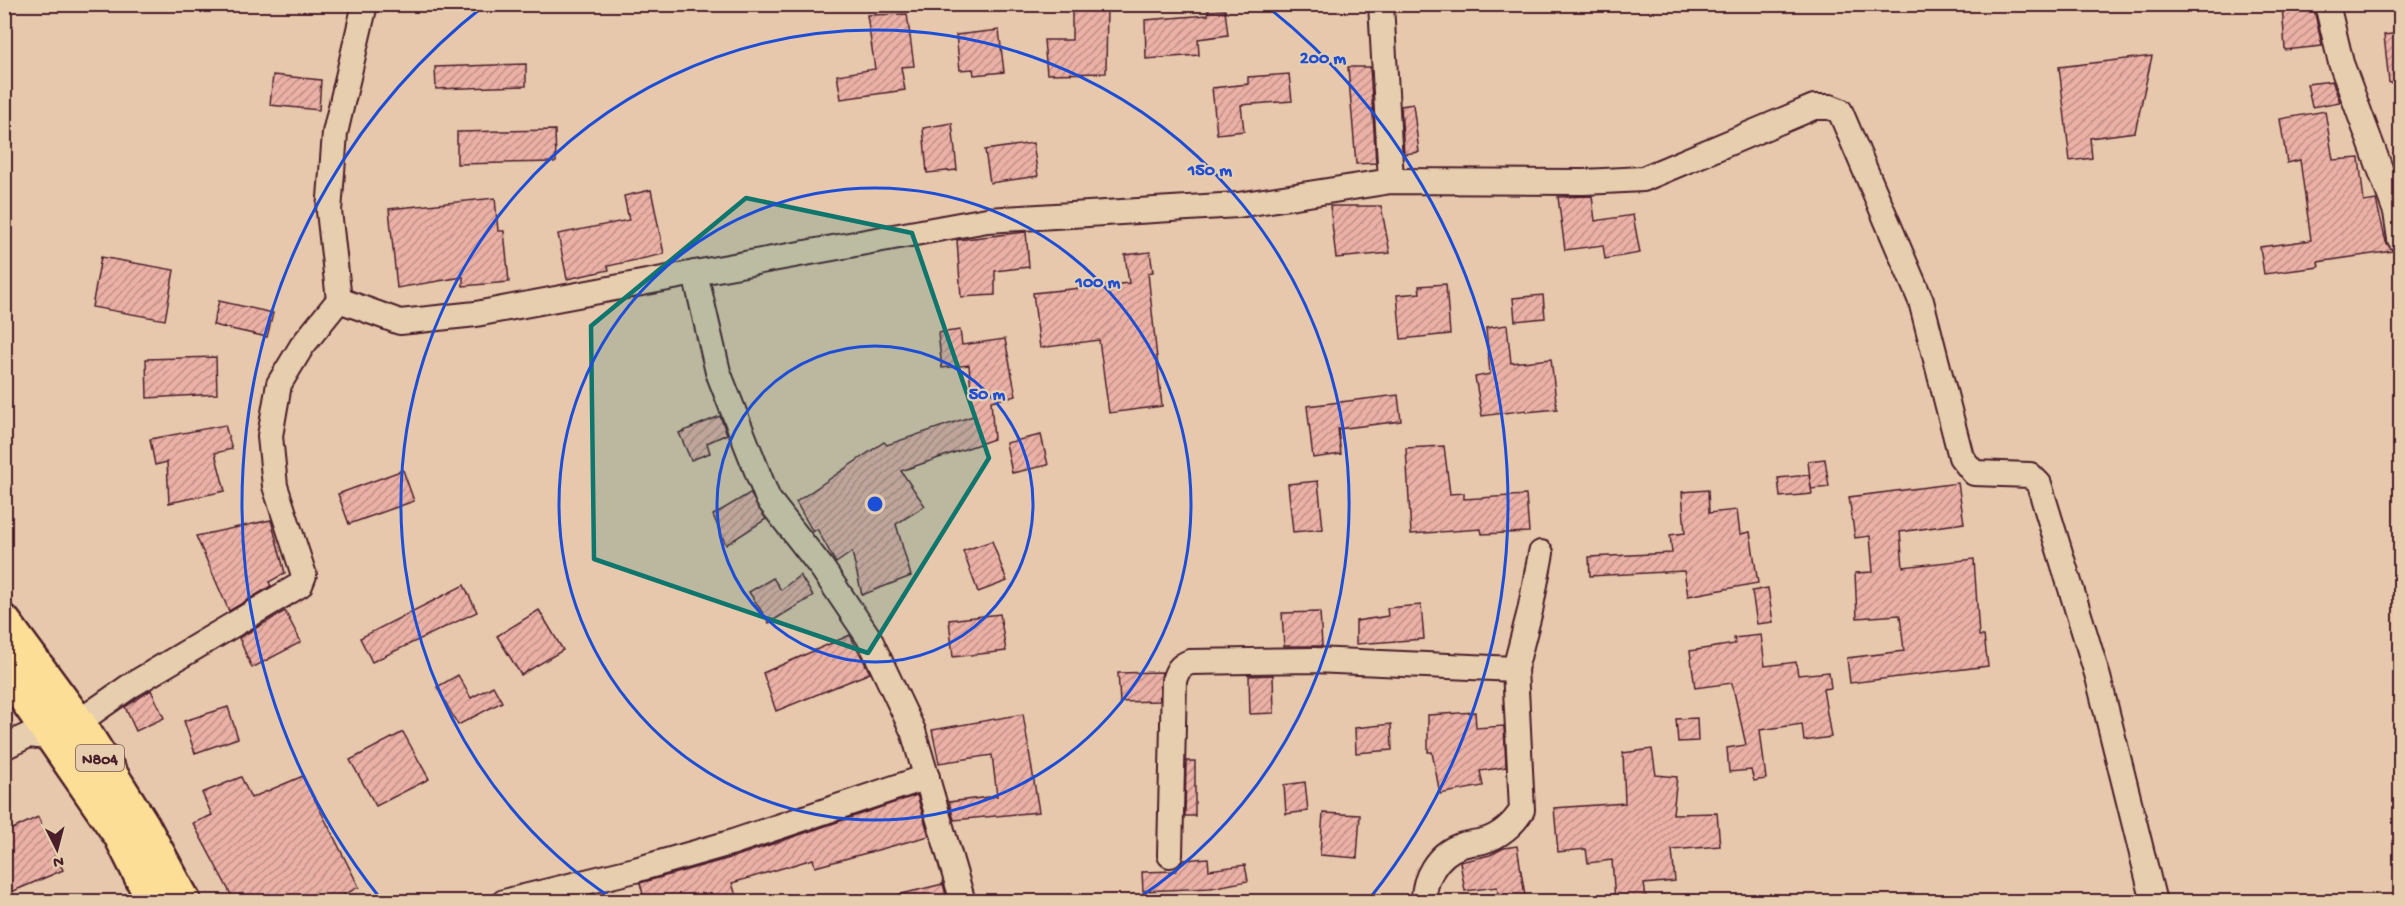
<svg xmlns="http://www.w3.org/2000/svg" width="2405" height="906" font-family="'Gochi Hand',sans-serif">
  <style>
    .building { fill: url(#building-hatch); stroke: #4a1f2b; stroke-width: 1.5 }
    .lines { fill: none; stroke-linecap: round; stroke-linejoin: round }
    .minor-casing { stroke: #4a1f2b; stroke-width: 28 }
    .highway-casing { stroke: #4a1f2b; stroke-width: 38 }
    .minor { stroke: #e6ceae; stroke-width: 24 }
    .highway { stroke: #fdde96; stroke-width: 33 }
    .marked { fill: #0f766e; fill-opacity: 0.2; stroke: #0f766e; stroke-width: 4.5; stroke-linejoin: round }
    .ring { fill: none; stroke: #1d4ed8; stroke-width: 3 }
    .labels { text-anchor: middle; stroke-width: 4.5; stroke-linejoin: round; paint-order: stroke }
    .shield { fill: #e6ceae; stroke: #795452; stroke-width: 1.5 }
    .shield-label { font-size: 16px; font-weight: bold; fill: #4a1f2b }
    .centre { fill: #1d4ed8; stroke: #e6ceae; stroke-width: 3 }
    .ring-label { font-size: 18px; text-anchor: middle; font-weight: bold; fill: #1d4ed8; stroke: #e6ceae; stroke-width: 4.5; stroke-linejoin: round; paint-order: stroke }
  </style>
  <defs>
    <pattern id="building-hatch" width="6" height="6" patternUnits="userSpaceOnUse" patternTransform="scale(1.5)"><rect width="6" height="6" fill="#ebb1a6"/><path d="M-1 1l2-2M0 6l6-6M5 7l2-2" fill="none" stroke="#c08f87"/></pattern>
  </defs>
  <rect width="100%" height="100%" fill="#e7c8ac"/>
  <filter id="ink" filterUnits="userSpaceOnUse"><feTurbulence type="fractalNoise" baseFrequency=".0167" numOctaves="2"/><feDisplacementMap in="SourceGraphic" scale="12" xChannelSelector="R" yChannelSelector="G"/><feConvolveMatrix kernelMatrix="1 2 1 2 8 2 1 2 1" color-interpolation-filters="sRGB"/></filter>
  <g filter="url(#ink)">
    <g class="building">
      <path d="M 1072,4 L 1107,4 L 1106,73 L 1047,74 L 1044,40 L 1072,40 Z"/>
      <path d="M 2282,4 L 2313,4 L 2322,46 L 2285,50 Z"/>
      <path d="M 1225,10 L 1228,35 L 1198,39 L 1199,55 L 1146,59 L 1145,20 L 1208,15 L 1208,11 Z"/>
      <path d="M 907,14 L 914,66 L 901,67 L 905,90 L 841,99 L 837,75 L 875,69 L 867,15 Z"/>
      <path d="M 999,30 L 1004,72 L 974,75 L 973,69 L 960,70 L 956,35 Z"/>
      <path d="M 2400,33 L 2400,82 L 2389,83 L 2384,35 Z"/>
      <path d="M 2152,56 L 2135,132 L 2090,138 L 2092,158 L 2070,161 L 2059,67 Z"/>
      <path d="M 526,64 L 526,86 L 436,89 L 435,67 Z"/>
      <path d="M 1348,67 L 1370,67 L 1376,163 L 1356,164 Z"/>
      <path d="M 1289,74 L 1292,101 L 1241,105 L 1244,131 L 1217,134 L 1212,88 L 1248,84 L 1248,77 Z"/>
      <path d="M 273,75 L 321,80 L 319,110 L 270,105 Z"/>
      <path d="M 2332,81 L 2340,102 L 2312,107 L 2307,84 Z"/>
      <path d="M 1413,104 L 1419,152 L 1404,154 L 1401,106 Z"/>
      <path d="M 2325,111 L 2333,160 L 2359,158 L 2364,202 L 2376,200 L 2386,242 L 2393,251 L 2318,262 L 2319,267 L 2264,274 L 2260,247 L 2311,240 L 2300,160 L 2287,163 L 2280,119 Z"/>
      <path d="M 952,123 L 957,170 L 927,173 L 923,128 Z"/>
      <path d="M 555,130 L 556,162 L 457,164 L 457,132 Z"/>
      <path d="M 1033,143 L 1038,176 L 990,183 L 985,150 Z"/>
      <path d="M 651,190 L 664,254 L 608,266 L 609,270 L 567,279 L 558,234 L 629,220 L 624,196 Z"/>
      <path d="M 1592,196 L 1595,221 L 1633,215 L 1640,253 L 1605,259 L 1603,245 L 1565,250 L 1558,197 Z"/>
      <path d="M 495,198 L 498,231 L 504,231 L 509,282 L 463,286 L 463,277 L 397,288 L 389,209 Z"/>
      <path d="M 1330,206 L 1381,206 L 1390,253 L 1336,258 Z"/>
      <path d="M 1026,232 L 1029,267 L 995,271 L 995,295 L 961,297 L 957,240 Z"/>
      <path d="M 1150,252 L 1153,272 L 1148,273 L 1162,406 L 1109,413 L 1099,340 L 1040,348 L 1033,293 L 1129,283 L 1125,255 Z"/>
      <path d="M 101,257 L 174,270 L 165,320 L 92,307 Z"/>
      <path d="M 1446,284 L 1450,334 L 1401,339 L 1397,295 L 1420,293 L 1419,286 Z"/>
      <path d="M 1543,295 L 1545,318 L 1515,321 L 1513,298 Z"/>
      <path d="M 219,301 L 273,313 L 267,337 L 213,325 Z"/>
      <path d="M 1507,325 L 1511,363 L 1551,359 L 1557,409 L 1526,412 L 1526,410 L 1482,416 L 1475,377 L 1490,374 L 1486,328 Z"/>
      <path d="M 960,330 L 962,345 L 1005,339 L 1016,396 L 991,401 L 994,439 L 901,471 L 925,506 L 896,524 L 911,576 L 862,595 L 852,552 L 836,563 L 817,529 L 813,532 L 796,502 L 884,442 L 887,445 L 973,416 L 969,365 L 942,368 L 938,333 Z"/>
      <path d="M 216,357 L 217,394 L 147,398 L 146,359 Z"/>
      <path d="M 1398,395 L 1401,421 L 1338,429 L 1341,454 L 1313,458 L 1307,406 Z"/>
      <path d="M 720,416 L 727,434 L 707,443 L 710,453 L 691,460 L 679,433 Z"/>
      <path d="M 225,425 L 232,449 L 215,453 L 225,491 L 169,503 L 167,462 L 155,465 L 150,439 Z"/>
      <path d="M 1041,435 L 1048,465 L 1012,473 L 1006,443 Z"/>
      <path d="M 1444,446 L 1450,494 L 1464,493 L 1464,499 L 1526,495 L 1529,532 L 1482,534 L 1481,529 L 1411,534 L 1406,448 Z"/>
      <path d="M 1825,459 L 1829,487 L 1811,489 L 1808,461 Z"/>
      <path d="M 403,470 L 414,501 L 349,524 L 338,494 Z"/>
      <path d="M 1809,475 L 1812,494 L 1780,497 L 1778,478 Z"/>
      <path d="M 1318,481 L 1323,529 L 1293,532 L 1288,484 Z"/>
      <path d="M 1958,483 L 1964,523 L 1900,532 L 1903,567 L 1974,559 L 1979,636 L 1984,636 L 1988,666 L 1850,683 L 1847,658 L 1904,651 L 1900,615 L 1857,618 L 1855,573 L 1873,572 L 1870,536 L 1855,538 L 1849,497 Z"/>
      <path d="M 1708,490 L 1709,513 L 1737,510 L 1740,534 L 1750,532 L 1758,583 L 1688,596 L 1684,571 L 1590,576 L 1589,557 L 1672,553 L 1670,535 L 1685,533 L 1682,492 Z"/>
      <path d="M 750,493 L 766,519 L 726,545 L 713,515 Z"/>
      <path d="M 271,520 L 285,573 L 269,582 L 271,586 L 229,611 L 196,536 Z"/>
      <path d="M 992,541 L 1007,581 L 978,592 L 963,551 Z"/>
      <path d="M 800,575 L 813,596 L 769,623 L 749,592 L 773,578 L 781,590 Z"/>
      <path d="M 464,585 L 477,612 L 372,662 L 360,638 Z"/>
      <path d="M 1768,588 L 1773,622 L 1757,624 L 1752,591 Z"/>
      <path d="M 1421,605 L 1424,639 L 1356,644 L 1356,621 L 1388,616 L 1387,608 Z"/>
      <path d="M 539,610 L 563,650 L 521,675 L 497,636 Z"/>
      <path d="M 285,611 L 301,642 L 252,668 L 239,638 Z"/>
      <path d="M 1320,612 L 1322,646 L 1284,646 L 1282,613 Z"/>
      <path d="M 1000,614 L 1006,651 L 953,657 L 949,620 Z"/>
      <path d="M 850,635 L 870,673 L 776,711 L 763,673 Z"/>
      <path d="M 1761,635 L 1765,666 L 1796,662 L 1798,675 L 1829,672 L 1831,688 L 1823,689 L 1831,737 L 1804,741 L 1802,724 L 1760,730 L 1766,779 L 1754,781 L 1751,770 L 1729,772 L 1727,748 L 1746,745 L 1732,683 L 1695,688 L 1690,651 L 1735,644 L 1734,638 Z"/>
      <path d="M 1162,672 L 1159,701 L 1120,702 L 1118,673 Z"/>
      <path d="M 458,675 L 471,698 L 493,686 L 502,702 L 458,725 L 437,687 Z"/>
      <path d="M 1273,675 L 1274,713 L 1250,714 L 1249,676 Z"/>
      <path d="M 151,690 L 164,718 L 136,731 L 125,707 Z"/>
      <path d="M 228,707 L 238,738 L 195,753 L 184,721 Z"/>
      <path d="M 1475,712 L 1476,728 L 1504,726 L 1506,767 L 1480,771 L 1483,786 L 1440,794 L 1432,752 L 1428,752 L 1428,715 Z"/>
      <path d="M 1023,714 L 1039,812 L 954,820 L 949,802 L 997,796 L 992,755 L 939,763 L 932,730 Z"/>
      <path d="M 1697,718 L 1698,741 L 1678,742 L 1676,719 Z"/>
      <path d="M 1391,724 L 1392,750 L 1356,753 L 1355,728 Z"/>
      <path d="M 403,732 L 429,779 L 376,806 L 350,760 Z"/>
      <path d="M 1652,749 L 1656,775 L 1677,777 L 1673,814 L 1717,813 L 1720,846 L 1672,850 L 1675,881 L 1644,884 L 1646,897 L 1615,900 L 1612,860 L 1588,863 L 1586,849 L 1558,852 L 1554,808 L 1625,803 L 1623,753 Z"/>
      <path d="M 1186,761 L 1195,761 L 1195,816 L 1185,816 Z"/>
      <path d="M 303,776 L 359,887 L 330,902 L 235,902 L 193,823 L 212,815 L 202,793 L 241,777 L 251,798 Z"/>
      <path d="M 1305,782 L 1308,811 L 1286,814 L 1284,785 Z"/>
      <path d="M 917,795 L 929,836 L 815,867 L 813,859 L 732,883 L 738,902 L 645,902 L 640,883 L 734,857 Z"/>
      <path d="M 1323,813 L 1360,815 L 1357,858 L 1320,855 Z"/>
      <path d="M 38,817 L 63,870 L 4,895 L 4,833 Z"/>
      <path d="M 1517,846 L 1526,902 L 1499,902 L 1497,887 L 1465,891 L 1460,862 L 1490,855 L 1504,848 Z"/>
      <path d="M 1208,858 L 1209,870 L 1245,865 L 1248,881 L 1211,888 L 1143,891 L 1142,872 L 1176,871 L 1183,860 Z"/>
      <path d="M 943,884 L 948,902 L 897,902 L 897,895 Z"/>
    </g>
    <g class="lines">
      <g class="minor-casing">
        <g id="minor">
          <path d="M 1381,4 L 1391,181"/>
          <path d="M 2327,4 L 2341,63 L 2396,212 L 2400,239"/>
          <path d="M 339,300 L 400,322 L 476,314 L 695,273"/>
          <path d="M 4,747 L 29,735 L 56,738 L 130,686 L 300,585 L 304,575 L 275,486 L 270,436 L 279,384 L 302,346 L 339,300 L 329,211 L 335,133 L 365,4"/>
          <path d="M 1170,855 L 1174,681 C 1177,670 1180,666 1190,662 L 1314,660 L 1515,669"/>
          <path d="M 504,902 L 635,870 L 730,843 L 927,777"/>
          <path d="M 963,902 L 913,731 L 869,638 L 822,568 L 768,499 L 718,372 L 695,273 L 987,220 L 1238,205 L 1391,181 L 1584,182 L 1643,179 L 1814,107 L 1830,107 L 1840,111 L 1921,301 L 1961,457 L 1974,473 L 2030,475 L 2039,484 L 2098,677 L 2154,902"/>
          <path d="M 1424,902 C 1423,879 1437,854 1460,846 C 1467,843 1475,843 1483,841 C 1499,837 1514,824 1522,810 L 1515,669 L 1530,611 L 1541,553"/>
        </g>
      </g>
      <g class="highway-casing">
        <g id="highway">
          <path d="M 4,622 L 79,724 L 143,826 L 184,902"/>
          <path d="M 4,667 L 121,836 L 154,902"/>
        </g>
      </g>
      <use href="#minor" class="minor"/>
      <use href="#highway" class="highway"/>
    </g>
  </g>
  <path class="marked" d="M 746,198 L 912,233 L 989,458 L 868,653 L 594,559 L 591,326 Z"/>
  <g class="ring">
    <circle cx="875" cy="504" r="158"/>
    <circle cx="875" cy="504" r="316"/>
    <path d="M613 899A474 474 0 1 1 1137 899"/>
    <path d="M380 898A633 633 0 0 1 485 5M1265 5A633 633 0 0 1 1370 898"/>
  </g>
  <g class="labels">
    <rect class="shield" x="76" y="745" width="48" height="26" rx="4.5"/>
    <g class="shield-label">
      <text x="100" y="764">N804</text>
    </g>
  </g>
  <circle cx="875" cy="504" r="9" class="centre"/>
  <g class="ring-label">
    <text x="1323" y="63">200 m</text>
    <text x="1210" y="175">150 m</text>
    <text x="1098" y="287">100 m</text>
    <text x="987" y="399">50 m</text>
  </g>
  <rect width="2405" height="906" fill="none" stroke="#e6ceae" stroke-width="24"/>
  <rect x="12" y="12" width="2381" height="882" fill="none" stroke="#4a1f2b" stroke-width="2" filter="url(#ink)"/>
  <g transform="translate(57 849) rotate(174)" stroke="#e6ceae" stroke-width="4.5" paint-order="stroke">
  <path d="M0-4.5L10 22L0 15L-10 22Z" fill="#4a1f2b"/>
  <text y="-9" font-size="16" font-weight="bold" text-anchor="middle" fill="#4a1f2b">N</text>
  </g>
</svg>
